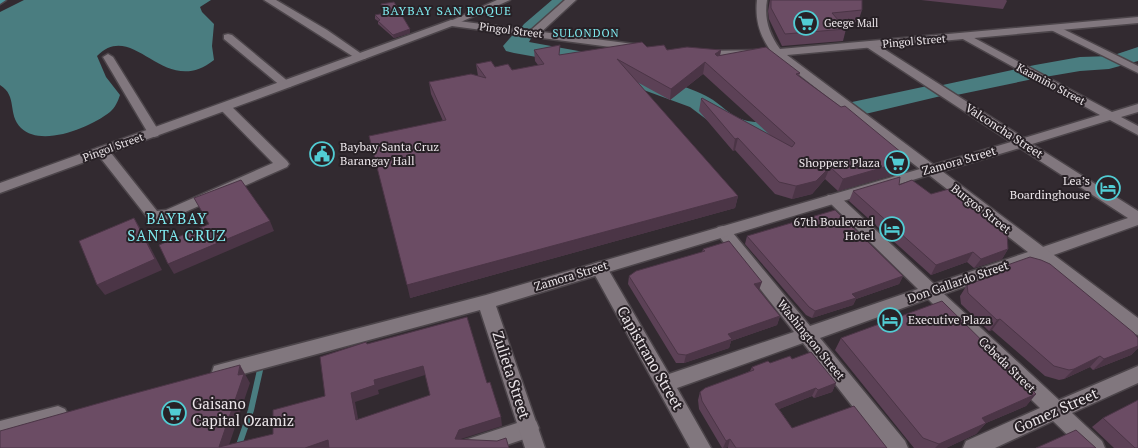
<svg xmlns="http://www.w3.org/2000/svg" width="1138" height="448" font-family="'PT Serif',serif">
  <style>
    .water { fill: #4a7d80 }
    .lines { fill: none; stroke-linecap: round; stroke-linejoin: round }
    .stream { stroke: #4a7d80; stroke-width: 6 }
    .river { fill: #4a7d80; fill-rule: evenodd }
    .street-casing { stroke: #4c454a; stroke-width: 3 }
    .secondary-casing { stroke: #4c454a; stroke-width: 3 }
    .primary-casing { stroke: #4c454a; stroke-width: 3 }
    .street { fill: #81777e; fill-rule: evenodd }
    .secondary { fill: #81777e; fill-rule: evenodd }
    .primary { fill: #4c939a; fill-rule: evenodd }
    .wall { fill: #5c4156 }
    .shaded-wall { fill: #4b3546 }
    .building { fill: #6b4c64; stroke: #4b3546; fill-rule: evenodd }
    .labels { text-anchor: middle; stroke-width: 4; stroke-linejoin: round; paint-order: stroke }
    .far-poi-label { font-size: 11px; fill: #ebe5e9; stroke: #282126; text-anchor: start }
    .far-street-label { font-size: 11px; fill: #ebe5e9; stroke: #282126 }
    .far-neighbourhood-label { font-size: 11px; letter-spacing: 1px; fill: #7febf0; stroke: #282126 }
    .far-quarter-label { font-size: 12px; letter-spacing: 1px; fill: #7febf0; stroke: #282126 }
    .street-label { font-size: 12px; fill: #ebe5e9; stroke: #282126 }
    .poi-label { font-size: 12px; fill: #ebe5e9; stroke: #282126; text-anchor: end }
    .quarter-label { font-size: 15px; letter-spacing: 1px; fill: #7febf0; stroke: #282126 }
    .near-street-label { font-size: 15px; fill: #ebe5e9; stroke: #282126 }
    .near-poi-label { font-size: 15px; fill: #ebe5e9; stroke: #282126; text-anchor: start }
  </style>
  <rect width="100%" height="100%" fill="#322a30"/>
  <path class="water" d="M 24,0 L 211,0 L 200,7 L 202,12 L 214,24 L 212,46 L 214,60 C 164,100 134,18 97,56 L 106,77 L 120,95 C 118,101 115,108 110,112 C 91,127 42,148 21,128 C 7,114 18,96 0,85 L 0,12 Z"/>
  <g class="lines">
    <path class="stream" d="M 238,448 L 251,410 L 260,370"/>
    <g class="river">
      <path d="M 552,0 L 574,0 L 538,32 L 534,33 L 529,42 L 584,52 L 587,57 L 584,62 L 576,64 L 514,53 L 506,51 L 503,46 L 517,30 L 521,28 L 524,24 Z"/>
      <path d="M 1138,47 L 1138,61 L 1109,69 L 1080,71 L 1033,79 L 947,97 L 941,96 L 861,115 L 852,112 L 848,107 L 852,102 L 932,85 L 938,86 L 1035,65 L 1080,57 L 1111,56 Z"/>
      <path d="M 638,73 C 656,77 692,88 708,97 C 721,104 730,116 744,120 C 771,128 792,109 816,115 L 820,120 L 816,125 L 765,139 L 741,136 L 718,128 L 690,107 L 630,85 L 626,80 L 630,75 Z"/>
    </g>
    <g class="street-casing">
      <g id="street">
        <path d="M 264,0 L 276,0 L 327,30 L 366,57 L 365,59 L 357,59 Z"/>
        <path d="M 497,0 L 510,0 L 454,25 L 448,25 L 446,23 Z"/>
        <path d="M 565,0 L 576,0 L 538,35 L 530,35 L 530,31 Z"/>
        <path d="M 1055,25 L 1138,66 L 1138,73 L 1051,30 L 1051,26 Z"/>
        <path d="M 965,33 L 1112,112 L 1138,104 L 1138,112 L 1121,117 L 1138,126 L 1138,135 L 1110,120 L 1032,144 L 1138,211 L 1138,225 L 944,294 L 1059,400 L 1138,366 L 1138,383 L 1072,413 L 1102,441 L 1105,448 L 1081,448 L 1053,421 L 995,448 L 963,448 L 966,441 L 1040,408 L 928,299 L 820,338 L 905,441 L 908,448 L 885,448 L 803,343 L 677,388 L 711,448 L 690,448 L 591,268 L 593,264 L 599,262 L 605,264 L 669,374 L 794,332 L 718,235 L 715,231 L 718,227 L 723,226 L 728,227 L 810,326 L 918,289 L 828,201 L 826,198 L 828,195 L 838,195 L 934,284 L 1128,218 L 1020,148 L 936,173 L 926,173 L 924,170 L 926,167 L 1011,142 L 865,46 L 864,44 L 865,42 L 873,42 L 1024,138 L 1100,115 L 961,38 L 960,36 Z"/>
        <path d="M 228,34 L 232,35 L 290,83 L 292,85 L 290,87 L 282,87 L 224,39 L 224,35 Z"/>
        <path d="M 108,54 L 113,57 L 160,133 L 158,136 L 154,137 L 148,133 L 103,57 Z"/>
        <path d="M 225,103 L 229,104 L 287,161 L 289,164 L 287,167 L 174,217 L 159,221 L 147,217 L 95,151 L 97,148 L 107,148 L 157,211 L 166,210 L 273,163 L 221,110 L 219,107 Z"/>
        <path d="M 529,419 L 536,421 L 539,428 L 536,435 L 498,448 L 459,448 L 462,441 Z"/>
      </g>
    </g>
    <g class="secondary-casing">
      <g id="secondary">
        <path d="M 757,0 L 767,0 C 764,19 769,34 780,49 L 1138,17 L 1138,23 L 787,55 L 1138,318 L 1138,335 L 1132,333 L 929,175 L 496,306 L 545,448 L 525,448 L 480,310 L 221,380 L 214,378 L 212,372 L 214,366 L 221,364 L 486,295 L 920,169 L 775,56 L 697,56 L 696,54 L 697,52 L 701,51 L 770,50 C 759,34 755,19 757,0 Z"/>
        <path d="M 451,20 L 641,45 L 646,48 L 641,51 L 452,26 L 290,87 L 0,193 L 0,183 Z"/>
        <path d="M 58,406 L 65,409 L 68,415 L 65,421 L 0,439 L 0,421 Z"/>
      </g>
    </g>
    <g class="primary-casing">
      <path id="primary" d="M 0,0 L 6,0 L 0,4 Z"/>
    </g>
    <use href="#street" class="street"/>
    <use href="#secondary" class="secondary"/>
    <use href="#primary" class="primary"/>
  </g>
  <g class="wall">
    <path d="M 770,0 L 862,10 L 858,22 L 841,23 L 846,29 L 843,41 L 782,46 L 769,19 L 768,11 Z"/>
    <path d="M 921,0 L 1006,0 L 1007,1 L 1003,9 Z"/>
    <path d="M 381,4 L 410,33 L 394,38 L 378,24 L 378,21 L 375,19 L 375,15 L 384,13 Z"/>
    <path d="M 647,47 L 667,50 L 721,50 L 720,55 L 800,73 L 799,76 L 902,162 L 896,174 L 838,191 L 825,179 L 812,194 L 792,199 L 775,194 L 735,150 L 733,151 L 699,111 L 701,99 L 771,136 L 703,74 L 670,100 L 637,82 L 738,196 L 735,208 L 410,298 L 443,121 L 431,94 L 429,82 L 478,76 L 476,64 L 495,67 L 512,70 L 538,65 L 535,61 L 534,50 L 560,55 Z"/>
    <path d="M 899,185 L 931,194 L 1008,249 L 1002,259 L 974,268 L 967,262 L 931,275 L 849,201 L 853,191 Z"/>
    <path d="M 747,236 L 903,276 L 899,284 L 856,299 L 853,305 L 812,318 L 806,315 L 745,244 Z"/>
    <path d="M 703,249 L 759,290 L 780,316 L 777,325 L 731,341 L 729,348 L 684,363 L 676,363 L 628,284 L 629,276 L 702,252 Z"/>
    <path d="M 996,269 L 1138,338 L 1138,348 L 1131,355 L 1093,370 L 1090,367 L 1064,379 L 1059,380 L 1045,376 L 992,330 L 989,331 L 961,304 L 960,296 L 967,285 L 991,276 Z"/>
    <path d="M 841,338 L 1036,394 L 1026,406 L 986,423 L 976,434 L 946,448 L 914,448 L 835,350 Z"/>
    <path d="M 792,359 L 836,383 L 832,392 L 814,398 L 812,396 L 779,409 L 792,428 L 887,448 L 728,448 L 728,447 L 722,448 L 699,409 L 698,400 L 700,392 L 750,371 L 752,367 Z"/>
    <path d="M 1103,418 L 1138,448 L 1114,448 L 1092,427 Z"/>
  </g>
  <g class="shaded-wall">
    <path d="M 410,29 L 410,33 L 394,38 L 393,35 Z"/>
    <path d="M 721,50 L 719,61 L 715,54 Z"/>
    <path d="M 705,62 L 703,74 L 670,100 L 671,89 Z"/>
    <path d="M 738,138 L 735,150 L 733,151 L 735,139 Z"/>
    <path d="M 902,162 L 896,174 L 838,191 L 843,179 Z"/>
    <path d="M 830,167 L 825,179 L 812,194 L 792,199 L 796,186 Z"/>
    <path d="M 738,196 L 735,208 L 410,298 L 407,285 Z"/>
    <path d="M 134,218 L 141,229 L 162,270 L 105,295 L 97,285 Z"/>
    <path d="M 270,221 L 274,231 L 174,274 L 168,264 Z"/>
    <path d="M 1008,249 L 1002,259 L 974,268 L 981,259 Z"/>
    <path d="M 973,252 L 967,262 L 931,275 L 936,265 Z"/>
    <path d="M 903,276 L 899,284 L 856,299 L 853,305 L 812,318 L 815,311 L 852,294 Z"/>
    <path d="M 762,282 L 759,290 L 754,284 Z"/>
    <path d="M 780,316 L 777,325 L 731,341 L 729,348 L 684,363 L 686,355 L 728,334 Z"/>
    <path d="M 1000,319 L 992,330 L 989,331 L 997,320 Z"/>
    <path d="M 1138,346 L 1138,348 L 1131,355 L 1093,370 L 1104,359 Z"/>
    <path d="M 1100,356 L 1090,367 L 1064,379 L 1074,369 Z"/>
    <path d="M 240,365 L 250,383 L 228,448 L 219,447 L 238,375 Z"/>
    <path d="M 423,366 L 425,375 L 378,390 L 379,394 L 355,402 L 360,429 L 356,420 L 351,393 L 374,380 Z"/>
    <path d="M 836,383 L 832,392 L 814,398 L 818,390 Z"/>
    <path d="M 816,388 L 812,396 L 772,412 L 775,404 Z"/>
    <path d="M 1036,394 L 1026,406 L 986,423 L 976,434 L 946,448 L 935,448 L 939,444 L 982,418 Z"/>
    <path d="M 501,417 L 502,426 L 461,439 L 457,448 L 455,439 L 459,430 Z"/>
    <path d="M 730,439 L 728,447 L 723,448 L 726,441 Z"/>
    <path d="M 328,440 L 332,448 L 305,448 Z"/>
  </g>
  <g class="building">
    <path d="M 771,0 L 862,0 L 862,10 L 832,13 L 846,29 L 785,34 L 771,8 Z"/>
    <path d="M 394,2 L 410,29 L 393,35 L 378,21 L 380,20 L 375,15 L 385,13 L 381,4 Z"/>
    <path d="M 642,42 L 647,47 L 664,45 L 667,50 L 687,47 L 721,50 L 715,54 L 717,56 L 766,47 L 800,73 L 796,74 L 841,107 L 845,106 L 902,153 L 902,162 L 843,179 L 830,167 L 816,181 L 796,186 L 779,182 L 738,138 L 735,139 L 701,99 L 702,98 L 792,147 L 795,143 L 705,62 L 671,89 L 617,59 L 738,196 L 407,285 L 369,136 L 446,120 L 429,82 L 471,74 L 486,78 L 476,64 L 491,61 L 495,67 L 508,64 L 512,70 L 544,64 L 534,50 L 560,45 L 559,55 Z"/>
    <path d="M 900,177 L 899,185 L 912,180 L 931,194 L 949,189 L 1007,233 L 1008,249 L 981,259 L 973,252 L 936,265 L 853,191 Z"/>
    <path d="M 241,180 L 270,221 L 168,264 L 159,245 L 209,224 L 194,198 Z"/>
    <path d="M 835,210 L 903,276 L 852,294 L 856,298 L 815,311 L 809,307 L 747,236 Z"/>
    <path d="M 134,218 L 155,259 L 97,285 L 79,241 Z"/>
    <path d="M 729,241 L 762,282 L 754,284 L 780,316 L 728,334 L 732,339 L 686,355 L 678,354 L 629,276 L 636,271 L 705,251 L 703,249 Z"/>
    <path d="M 1030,257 L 1041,260 L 1050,264 L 1134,333 L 1138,338 L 1138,346 L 1104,359 L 1100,356 L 1074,369 L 1069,370 L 1054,366 L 1000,319 L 997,320 L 968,293 L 967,285 L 1000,273 L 996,269 Z"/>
    <path d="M 942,301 L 1036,394 L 982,418 L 986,423 L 939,444 L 923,438 L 841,338 Z"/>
    <path d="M 467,317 L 487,383 L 490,382 L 501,417 L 459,430 L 455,439 L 497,441 L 506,438 L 509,448 L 329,448 L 328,440 L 305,448 L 0,448 L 0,431 L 121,397 L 240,365 L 238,375 L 244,374 L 219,447 L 273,434 L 273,410 L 325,396 L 320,357 L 366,342 L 367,344 ZM 423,366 L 430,395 L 356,420 L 351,393 L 375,385 L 374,380 Z"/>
    <path d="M 811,352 L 836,383 L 818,390 L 816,388 L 775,404 L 792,428 L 854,406 L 887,448 L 736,448 L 730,439 L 726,441 L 702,401 L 700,392 L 705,388 L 754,370 L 752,367 L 768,361 L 770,363 L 790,356 L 792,359 Z"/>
    <path d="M 1138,400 L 1138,448 L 1135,448 L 1103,418 Z"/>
    <path d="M 1076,430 L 1096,448 L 1036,448 Z"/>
  </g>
  <defs>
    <g id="supermarket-ring" transform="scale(1.25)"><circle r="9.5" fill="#282126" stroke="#51ccd3" stroke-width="1.5"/><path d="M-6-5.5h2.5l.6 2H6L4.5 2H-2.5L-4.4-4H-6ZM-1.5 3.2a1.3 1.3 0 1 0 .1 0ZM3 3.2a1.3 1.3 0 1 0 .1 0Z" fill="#51ccd3"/></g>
    <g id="civic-ring" transform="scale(1.25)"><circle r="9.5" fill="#282126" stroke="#51ccd3" stroke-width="1.5"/><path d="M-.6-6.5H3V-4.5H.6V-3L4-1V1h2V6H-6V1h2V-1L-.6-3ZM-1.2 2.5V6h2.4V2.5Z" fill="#51ccd3"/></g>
    <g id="hotel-ring" transform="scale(1.25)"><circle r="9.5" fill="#282126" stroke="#51ccd3" stroke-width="1.5"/><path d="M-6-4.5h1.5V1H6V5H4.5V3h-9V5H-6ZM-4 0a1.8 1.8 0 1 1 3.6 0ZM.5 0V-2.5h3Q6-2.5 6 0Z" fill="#51ccd3"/></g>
  </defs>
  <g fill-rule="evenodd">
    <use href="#supermarket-ring" x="806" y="23"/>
    <use href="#civic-ring" x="322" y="154"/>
    <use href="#supermarket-ring" x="897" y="163"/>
    <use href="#hotel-ring" x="1108" y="188"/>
    <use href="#hotel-ring" x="892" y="229"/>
    <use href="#hotel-ring" x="890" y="320"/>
    <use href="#supermarket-ring" x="174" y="413"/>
  </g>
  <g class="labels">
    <g class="far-poi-label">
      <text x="824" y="27">Geege Mall</text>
    </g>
    <g class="far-street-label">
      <text transform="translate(511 30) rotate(7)" y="4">Pingol Street</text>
      <text transform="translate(914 41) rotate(-5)" y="4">Pingol Street</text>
      <text transform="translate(1051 84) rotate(28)" y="4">Kaamiño Street</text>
      <text transform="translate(113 147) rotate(-20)" y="4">Pingol Street</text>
    </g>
    <g class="far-neighbourhood-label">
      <text x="586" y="37">SULONDON</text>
    </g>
    <g class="far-quarter-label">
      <text x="447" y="15">BAYBAY SAN ROQUE</text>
    </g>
    <g class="street-label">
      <text transform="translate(1004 131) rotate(33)" y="4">Valconcha Street</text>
      <text transform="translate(959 161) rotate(-16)" y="4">Zamora Street</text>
      <text transform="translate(981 209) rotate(38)" y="4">Burgos Street</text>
      <text transform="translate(571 276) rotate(-17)" y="4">Zamora Street</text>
      <text transform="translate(958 282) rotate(-19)" y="4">Don Gallardo Street</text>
      <text transform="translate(811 340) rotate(51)" y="4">Washington Street</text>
      <text transform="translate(1007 365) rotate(44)" y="4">Cebeda Street</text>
    </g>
    <g class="poi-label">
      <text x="340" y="151" text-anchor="start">Baybay Santa Cruz<tspan x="340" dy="14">Barangay Hall</tspan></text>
      <text x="880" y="167">Shoppers Plaza</text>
      <text x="1090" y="185">Lea’s<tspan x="1090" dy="14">Boardinghouse</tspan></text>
      <text x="874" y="226">67th Boulevard<tspan x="874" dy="14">Hotel</tspan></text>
      <text x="908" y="324" text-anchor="start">Executive Plaza</text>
    </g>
    <g class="quarter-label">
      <text x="177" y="224">BAYBAY<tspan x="177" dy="17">SANTA CRUZ</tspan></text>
    </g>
    <g class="near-street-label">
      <text transform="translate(650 358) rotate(60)" y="5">Capistrano Street</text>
      <text transform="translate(511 375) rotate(72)" y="5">Zulieta Street</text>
      <text transform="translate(1056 411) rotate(-24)" y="5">Gomez Street</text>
    </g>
    <g class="near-poi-label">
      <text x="192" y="409">Gaisano<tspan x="192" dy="17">Capital Ozamiz</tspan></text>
    </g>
  </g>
</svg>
